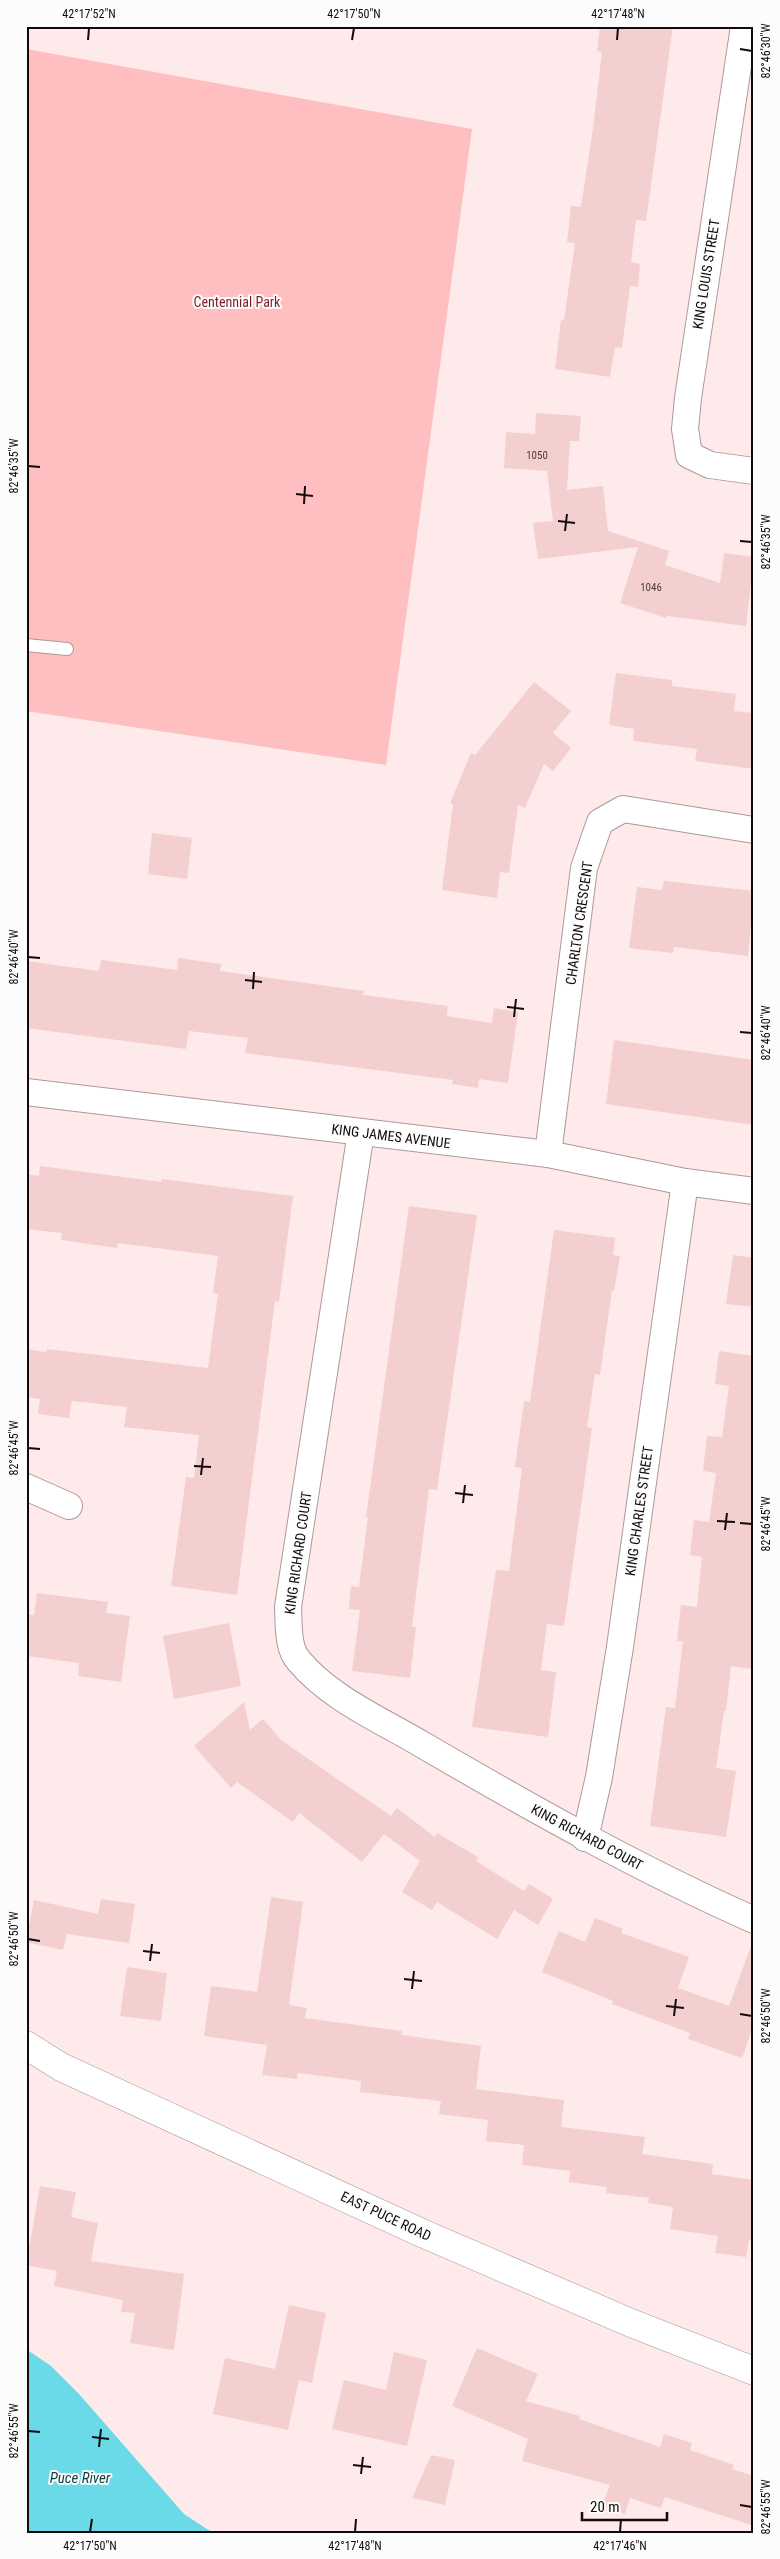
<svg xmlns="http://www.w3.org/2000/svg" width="780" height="2559" font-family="'Roboto Condensed',sans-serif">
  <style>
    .green { fill: #ffbfc0 }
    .water { fill: #6ad9e8 }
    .building { fill: #f4cfcf }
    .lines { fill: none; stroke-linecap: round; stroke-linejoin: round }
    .service-casing { stroke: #af9898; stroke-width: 14 }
    .minor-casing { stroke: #af9898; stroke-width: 28 }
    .secondary-casing { stroke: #af9898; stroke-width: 29 }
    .service { stroke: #fff; stroke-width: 12 }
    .minor { stroke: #fff; stroke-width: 26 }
    .secondary { stroke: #fff; stroke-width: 28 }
    .ticks { fill: none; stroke: #130b0b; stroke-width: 2 }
    .labels { text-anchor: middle; stroke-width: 4; stroke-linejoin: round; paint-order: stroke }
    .number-label { font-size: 11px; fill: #4b3c3c }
    .street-label { font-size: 14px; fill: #130b0b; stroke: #fcfcfc }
    .park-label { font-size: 14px; fill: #7f1c2c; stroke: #fcfcfc }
    .water-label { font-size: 15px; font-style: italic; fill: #0a3f46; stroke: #fcfcfc }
    .neatline { fill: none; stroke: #130b0b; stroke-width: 2 }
    .ticks-label { font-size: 12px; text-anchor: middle; fill: #130b0b }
  </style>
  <rect width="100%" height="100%" fill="#feeaea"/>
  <path class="green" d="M 26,49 L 472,129 L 386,765 L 26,711 Z"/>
  <path class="water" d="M 26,2349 L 51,2366 L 79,2394 L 184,2514 L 213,2533 L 26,2533 Z"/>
  <g class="building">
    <path d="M 600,26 L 673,26 L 646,221 L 636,220 L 631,262 L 640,264 L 638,287 L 630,286 L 622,348 L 615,347 L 610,377 L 555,369 L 561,320 L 564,320 L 575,243 L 567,242 L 571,206 L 581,207 L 593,128 L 602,52 L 597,51 Z"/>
    <path d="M 536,413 L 581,416 L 579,441 L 570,441 L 567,490 L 603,486 L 608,531 L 669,551 L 665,565 L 720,583 L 724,553 L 754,557 L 746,626 L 667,616 L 666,618 L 620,603 L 638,547 L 538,559 L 533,523 L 553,521 L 547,471 L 504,468 L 506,432 L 535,434 Z"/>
    <path d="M 616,673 L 672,680 L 672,686 L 736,694 L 734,711 L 754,713 L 754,769 L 695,761 L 697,749 L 633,741 L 634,729 L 609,725 Z"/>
    <path d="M 534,682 L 571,711 L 553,733 L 571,748 L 553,771 L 544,764 L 525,808 L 518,805 L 509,873 L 500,872 L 497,898 L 442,890 L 453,804 L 450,803 L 471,753 L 475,755 Z"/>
    <path d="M 152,833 L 192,838 L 187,879 L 148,874 Z"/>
    <path d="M 664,881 L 754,891 L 748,956 L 674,947 L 673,953 L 629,948 L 637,887 L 662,890 Z"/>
    <path d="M 178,958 L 221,964 L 220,971 L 364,991 L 363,995 L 448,1006 L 447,1016 L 492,1023 L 494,1008 L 518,1012 L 508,1083 L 479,1079 L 478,1088 L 452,1084 L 453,1080 L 245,1053 L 248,1038 L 189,1031 L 186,1049 L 26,1028 L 26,961 L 99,971 L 101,960 L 177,970 Z"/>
    <path d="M 614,1040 L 754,1060 L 754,1125 L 606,1104 Z"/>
    <path d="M 40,1166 L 161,1182 L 162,1179 L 293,1196 L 279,1302 L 275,1301 L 237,1595 L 171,1586 L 186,1477 L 194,1478 L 199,1435 L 124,1427 L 127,1407 L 72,1401 L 69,1418 L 38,1414 L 40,1399 L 26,1397 L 26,1349 L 46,1352 L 47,1349 L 208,1368 L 218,1294 L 213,1293 L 218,1256 L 118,1243 L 117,1248 L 61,1240 L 62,1233 L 26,1229 L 26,1174 L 39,1176 Z"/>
    <path d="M 409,1206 L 477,1215 L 437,1490 L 429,1489 L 412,1627 L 416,1627 L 410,1678 L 352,1671 L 360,1610 L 349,1609 L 351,1586 L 359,1587 L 368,1517 L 366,1517 Z"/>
    <path d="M 554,1230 L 615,1238 L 613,1255 L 620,1256 L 614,1291 L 612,1290 L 600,1375 L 595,1374 L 587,1427 L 592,1428 L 564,1626 L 547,1624 L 541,1670 L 556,1672 L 548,1737 L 472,1727 L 496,1570 L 509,1571 L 522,1468 L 515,1467 L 524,1401 L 530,1402 Z"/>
    <path d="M 733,1255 L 754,1258 L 754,1307 L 726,1304 Z"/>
    <path d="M 719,1351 L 754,1356 L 754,1654 L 752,1669 L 731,1666 L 726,1711 L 724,1711 L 716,1768 L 736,1771 L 726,1837 L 650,1826 L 666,1707 L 675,1708 L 683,1641 L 677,1641 L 681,1605 L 697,1607 L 702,1557 L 690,1555 L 694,1520 L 709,1522 L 716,1473 L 703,1471 L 707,1436 L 722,1437 L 729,1386 L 715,1384 Z"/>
    <path d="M 37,1593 L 108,1602 L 106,1613 L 130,1616 L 121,1682 L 78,1676 L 79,1663 L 26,1656 L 26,1614 L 34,1615 Z"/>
    <path d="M 229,1623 L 241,1686 L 174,1699 L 163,1636 Z"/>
    <path d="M 244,1702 L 250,1730 L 263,1719 L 281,1740 L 391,1816 L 397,1808 L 435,1837 L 437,1833 L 478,1857 L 476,1861 L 524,1891 L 529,1884 L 553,1899 L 538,1925 L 514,1910 L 497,1939 L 437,1902 L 432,1910 L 402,1892 L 420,1861 L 384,1834 L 362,1862 L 299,1813 L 293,1822 L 237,1782 L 231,1788 L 194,1746 Z"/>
    <path d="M 271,1897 L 303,1902 L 289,2005 L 307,2008 L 305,2018 L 402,2031 L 402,2035 L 481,2046 L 476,2089 L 564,2100 L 561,2127 L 645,2137 L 642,2154 L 713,2164 L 712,2174 L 754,2180 L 754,2241 L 749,2240 L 746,2257 L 715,2253 L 718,2236 L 670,2229 L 673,2207 L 648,2203 L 649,2198 L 606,2193 L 607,2187 L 569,2182 L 570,2171 L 522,2165 L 524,2145 L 486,2141 L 488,2120 L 439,2114 L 441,2101 L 360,2092 L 361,2081 L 298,2073 L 297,2079 L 262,2075 L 267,2045 L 204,2036 L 211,1986 L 257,1992 Z"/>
    <path d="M 101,1899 L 135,1904 L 129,1943 L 67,1934 L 63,1950 L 26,1942 L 34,1900 L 98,1914 Z"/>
    <path d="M 595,1918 L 623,1929 L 621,1933 L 689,1957 L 678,1988 L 729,2006 L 751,1946 L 754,1946 L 754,2024 L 742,2058 L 688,2039 L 690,2033 L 612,2004 L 613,2001 L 542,1972 L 559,1931 L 585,1942 Z"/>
    <path d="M 127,1967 L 167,1973 L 161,2021 L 120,2016 Z"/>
    <path d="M 40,2186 L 76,2192 L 71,2217 L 98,2223 L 91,2261 L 184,2274 L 174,2350 L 130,2343 L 135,2313 L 121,2312 L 123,2300 L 54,2286 L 57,2271 L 26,2265 Z"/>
    <path d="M 289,2305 L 326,2313 L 312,2383 L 299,2380 L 288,2430 L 213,2414 L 225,2358 L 275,2369 Z"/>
    <path d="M 477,2348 L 538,2374 L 526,2401 L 580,2416 L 579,2419 L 660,2447 L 664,2434 L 692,2443 L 690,2450 L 734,2465 L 732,2469 L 754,2476 L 754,2526 L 665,2497 L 661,2508 L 630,2498 L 625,2514 L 602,2506 L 610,2485 L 522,2461 L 528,2439 L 452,2406 Z"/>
    <path d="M 394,2352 L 427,2360 L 407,2446 L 332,2429 L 344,2380 L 386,2390 Z"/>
    <path d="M 431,2455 L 455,2460 L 445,2505 L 412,2498 Z"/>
  </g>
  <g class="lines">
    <g class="service-casing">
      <path id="service" d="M 26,645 L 67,649"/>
    </g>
    <g class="minor-casing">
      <g id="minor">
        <path d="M 744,26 L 688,398 L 685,429 L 689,455 L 710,465 L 754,471"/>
        <path d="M 26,1092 L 548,1154 L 685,1182 L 754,1191"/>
        <path d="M 361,1132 L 288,1607 C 289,1624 287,1648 299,1661 C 331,1699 381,1720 423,1745 C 531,1808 639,1869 754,1920"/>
        <path d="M 548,1154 L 584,868 L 600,822 L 623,809 L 754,830"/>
        <path d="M 26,1487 L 69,1506"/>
        <path d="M 585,1838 L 599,1777 L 620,1647 L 685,1182"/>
      </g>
    </g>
    <g class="secondary-casing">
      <path id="secondary" d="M 26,2045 L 61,2067 L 424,2234 L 631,2323 L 754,2371"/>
    </g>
    <use href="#service" class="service"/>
    <use href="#minor" class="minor"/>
    <use href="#secondary" class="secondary"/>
  </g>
  <path class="ticks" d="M 88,40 L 89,28M 352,40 L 354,28M 617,40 L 618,28M 740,49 L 752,51M 28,466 L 40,467M 296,494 L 313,496M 304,504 L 305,486M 558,521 L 575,523M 565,531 L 567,514M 740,541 L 752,542M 28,957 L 40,958M 245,980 L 262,982M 253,989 L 254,972M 507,1007 L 524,1009M 514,1017 L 516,999M 740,1032 L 752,1033M 28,1448 L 40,1449M 194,1466 L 211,1467M 201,1475 L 203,1458M 455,1493 L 473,1495M 463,1503 L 465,1485M 717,1521 L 735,1522M 740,1523 L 752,1524M 725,1530 L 727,1513M 28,1939 L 40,1941M 143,1951 L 160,1953M 150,1961 L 152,1944M 404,1979 L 422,1981M 412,1989 L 414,1971M 666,2006 L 684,2008M 740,2014 L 752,2016M 674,2016 L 676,1999M 28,2431 L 40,2432M 92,2437 L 109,2439M 99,2447 L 101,2429M 353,2465 L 371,2467M 361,2474 L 363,2457M 740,2505 L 752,2507M 90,2532 L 92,2519M 355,2532 L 356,2519M 620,2532 L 621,2519"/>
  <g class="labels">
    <g class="number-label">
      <text x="537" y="459">1050</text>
      <text x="651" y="591">1046</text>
    </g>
    <g class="street-label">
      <text transform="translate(706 274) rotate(-81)" y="5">KING LOUIS STREET</text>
      <text transform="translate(579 923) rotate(-82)" y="5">CHARLTON CRESCENT</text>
      <text transform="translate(391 1136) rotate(7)" y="5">KING JAMES AVENUE</text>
      <text transform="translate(639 1511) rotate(-82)" y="5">KING CHARLES STREET</text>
      <text transform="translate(298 1553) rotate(-82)" y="5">KING RICHARD COURT</text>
      <text transform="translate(587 1837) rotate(28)" y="5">KING RICHARD COURT</text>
      <text transform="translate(386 2216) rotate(25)" y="5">EAST PUCE ROAD</text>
    </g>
    <g class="park-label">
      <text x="237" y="307">Centennial Park</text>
    </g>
    <g class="water-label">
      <text x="80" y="2483">Puce River</text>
    </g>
  </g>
  <rect width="780" height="2559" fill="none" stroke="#fcfcfc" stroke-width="55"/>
  <path d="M582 2512v8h85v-8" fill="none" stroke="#130b0b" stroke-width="2.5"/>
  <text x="590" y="2512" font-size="15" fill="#130b0b" stroke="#fcfcfc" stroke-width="4" paint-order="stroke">20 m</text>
  <rect x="28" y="28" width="724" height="2504" class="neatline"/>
  <g class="ticks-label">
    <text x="89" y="18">42°17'52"N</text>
    <text x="354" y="18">42°17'50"N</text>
    <text x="618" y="18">42°17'48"N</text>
    <text transform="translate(766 51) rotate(-90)" y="4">82°46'30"W</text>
    <text transform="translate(14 466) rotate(-90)" y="4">82°46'35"W</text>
    <text transform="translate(766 542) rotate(-90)" y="4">82°46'35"W</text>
    <text transform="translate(14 957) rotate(-90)" y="4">82°46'40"W</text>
    <text transform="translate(766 1033) rotate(-90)" y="4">82°46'40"W</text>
    <text transform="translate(14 1448) rotate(-90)" y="4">82°46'45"W</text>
    <text transform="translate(766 1524) rotate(-90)" y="4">82°46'45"W</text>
    <text transform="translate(14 1939) rotate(-90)" y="4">82°46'50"W</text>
    <text transform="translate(766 2016) rotate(-90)" y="4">82°46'50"W</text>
    <text transform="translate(14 2431) rotate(-90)" y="4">82°46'55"W</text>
    <text transform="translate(766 2507) rotate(-90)" y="4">82°46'55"W</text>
    <text x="90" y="2550">42°17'50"N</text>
    <text x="355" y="2550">42°17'48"N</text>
    <text x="620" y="2550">42°17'46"N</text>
  </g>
</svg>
